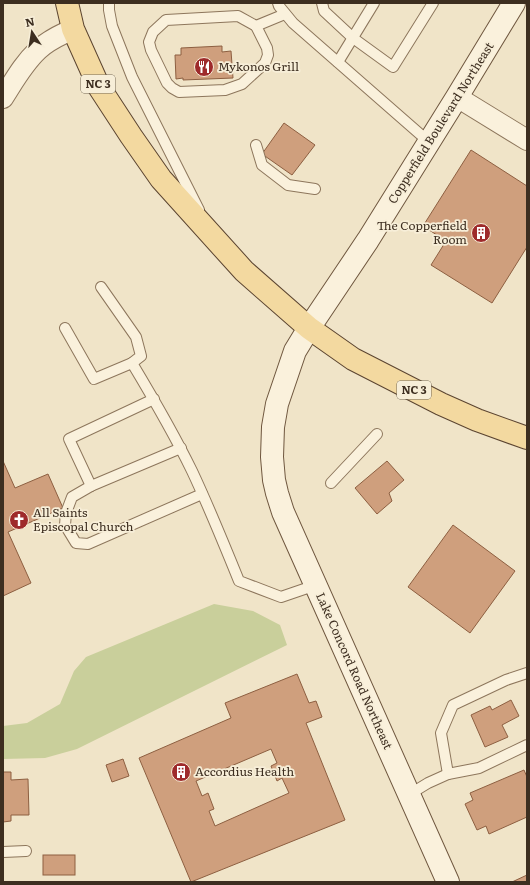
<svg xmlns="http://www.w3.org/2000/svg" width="530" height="885" font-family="Literata,serif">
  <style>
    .green { fill: #c9cf9b }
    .building { fill: #cf9f7d; stroke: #8d5f41; fill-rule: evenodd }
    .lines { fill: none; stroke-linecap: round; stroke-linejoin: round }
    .lane-casing { stroke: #8d765c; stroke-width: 12 }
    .street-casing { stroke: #8d765c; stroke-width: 22 }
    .secondary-casing { stroke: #6f573f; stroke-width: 24 }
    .primary-casing { stroke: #5b4430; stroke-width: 24 }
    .lane { stroke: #faf1dc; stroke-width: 10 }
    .street { stroke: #faf1dc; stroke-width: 20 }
    .secondary { stroke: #faf1dc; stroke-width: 22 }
    .primary { stroke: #f3d9a0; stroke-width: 22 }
    .labels { text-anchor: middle; stroke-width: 3.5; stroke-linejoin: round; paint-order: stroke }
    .shield { fill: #f7eed8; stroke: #756857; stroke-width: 1 }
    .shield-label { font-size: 11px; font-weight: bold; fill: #3d2e20 }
    .poi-label { font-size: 12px; fill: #3d2e20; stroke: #f7eed8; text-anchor: start }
    .street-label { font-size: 12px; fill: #3d2e20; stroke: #f7eed8 }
  </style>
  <rect width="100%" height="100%" fill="#f0e4c8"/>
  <path class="green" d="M 214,604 L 253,611 L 280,625 L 287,645 L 77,749 L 45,758 L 3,759 L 3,726 L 27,723 L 60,704 L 74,671 L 86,657 Z"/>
  <g class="building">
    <path d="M 222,46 L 222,52 L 231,51 L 233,78 L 183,80 L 183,78 L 176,79 L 175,55 L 181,55 L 181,48 Z"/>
    <path d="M 284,123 L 315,145 L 292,175 L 262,154 Z"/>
    <path d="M 471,150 L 527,186 L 527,247 L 492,303 L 431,265 L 446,241 L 423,226 Z"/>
    <path d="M 3,461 L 15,488 L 48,474 L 63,508 L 8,532 L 31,583 L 3,596 Z"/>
    <path d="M 387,461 L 404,480 L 389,493 L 392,501 L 377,514 L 355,488 Z"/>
    <path d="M 453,525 L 515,571 L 470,633 L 408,587 Z"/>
    <path d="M 297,674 L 309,703 L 316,701 L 322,717 L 306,723 L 345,820 L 191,882 L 139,758 L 231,718 L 225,703 ZM 271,749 L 277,763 L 271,766 L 277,781 L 282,778 L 289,793 L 215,826 L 209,811 L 214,809 L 208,793 L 202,796 L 196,781 Z"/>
    <path d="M 511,700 L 519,716 L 502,725 L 508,737 L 485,747 L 471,715 L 490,706 L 492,710 Z"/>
    <path d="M 123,759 L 129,776 L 112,782 L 106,765 Z"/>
    <path d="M 524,770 L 527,777 L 527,817 L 489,834 L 486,826 L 477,830 L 465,804 L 473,800 L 470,793 Z"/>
    <path d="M 3,772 L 11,772 L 11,780 L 28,779 L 29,815 L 11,815 L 11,821 L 3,822 Z"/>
    <rect x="43" y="855" width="32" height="20"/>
    <path d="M 527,875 L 527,882 L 512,882 Z"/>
  </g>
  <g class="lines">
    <g class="lane-casing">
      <g id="lane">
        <path d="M 109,3 L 109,10 L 112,26 L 132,77 L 199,210"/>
        <path d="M 278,3 L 279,6 L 293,23 L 429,142"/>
        <path d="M 322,3 L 324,11 L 353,38 L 393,67 L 433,3"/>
        <path d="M 238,16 L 256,26 L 267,48 L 268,55 L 265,63 L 242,84 L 225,90 L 179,92 L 172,88 L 167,83 L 151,50 L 149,42 L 153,32 L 166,20 Z"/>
        <path d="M 256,26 L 285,14"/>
        <path d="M 338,62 L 374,3"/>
        <path d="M 256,145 L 262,165 L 288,185 L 315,189"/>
        <path d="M 101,287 L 136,337 L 141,356 L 132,363"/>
        <path d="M 65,328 L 94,379 L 132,363 C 153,398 174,434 192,471 C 209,507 224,544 239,581 L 281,597 L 316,585"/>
        <path d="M 181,448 L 91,486 L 72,497 L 66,513 L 65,525 L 76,543 L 88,544 L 202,494"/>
        <path d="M 331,483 L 377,434"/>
        <path d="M 91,486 L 69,439 L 154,399"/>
        <path d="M 527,673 L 506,680 L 453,705 L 441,733 L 448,774 L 479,768 L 527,745"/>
        <path d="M 410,794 L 428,783 L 448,774"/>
        <path d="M 3,852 L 26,851"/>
      </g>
    </g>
    <g class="street-casing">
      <g id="street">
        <path d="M 457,97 L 527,140"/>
        <path d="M 3,98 C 14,81 23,64 38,50 C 48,40 61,35 73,29"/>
      </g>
    </g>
    <g class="secondary-casing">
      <path id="secondary" d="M 448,882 L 283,512 L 277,493 L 274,480 L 272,457 L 273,427 L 277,404 L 295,351 L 309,328 L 368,240 L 457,97 L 514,3"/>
    </g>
    <g class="primary-casing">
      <path id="primary" d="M 67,3 L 73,29 L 99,87 L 131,136 L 161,179 L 244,271 L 309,328 L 353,359 L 441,404 L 477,420 L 527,438"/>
    </g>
    <use href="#lane" class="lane"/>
    <use href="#street" class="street"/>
    <use href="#secondary" class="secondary"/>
    <use href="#primary" class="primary"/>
  </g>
  <defs>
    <g id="restaurant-disc" transform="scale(1)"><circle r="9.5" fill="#9e2a2b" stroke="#f7eed8"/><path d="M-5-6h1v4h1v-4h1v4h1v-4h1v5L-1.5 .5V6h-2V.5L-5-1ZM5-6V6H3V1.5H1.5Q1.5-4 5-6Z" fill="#fff"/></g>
    <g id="building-disc" transform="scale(1)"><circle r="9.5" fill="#9e2a2b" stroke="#f7eed8"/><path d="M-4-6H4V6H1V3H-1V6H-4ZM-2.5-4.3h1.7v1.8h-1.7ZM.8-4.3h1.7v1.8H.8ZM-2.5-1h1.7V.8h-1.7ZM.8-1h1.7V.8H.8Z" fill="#fff"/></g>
    <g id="church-disc" transform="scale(1)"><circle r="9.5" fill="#9e2a2b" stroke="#f7eed8"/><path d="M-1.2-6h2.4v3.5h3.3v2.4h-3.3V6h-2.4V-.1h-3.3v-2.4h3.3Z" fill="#fff"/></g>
  </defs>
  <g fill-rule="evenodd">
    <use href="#restaurant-disc" x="204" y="67"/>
    <use href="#building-disc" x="481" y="233"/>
    <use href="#church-disc" x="19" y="520"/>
    <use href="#building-disc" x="181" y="772"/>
  </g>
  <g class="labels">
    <g class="shield">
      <rect x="81" y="75" width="34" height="18" rx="3"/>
      <rect x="397" y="381" width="34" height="18" rx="3"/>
    </g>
    <g class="shield-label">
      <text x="98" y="88">NC 3</text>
      <text x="414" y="394">NC 3</text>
    </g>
    <g class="poi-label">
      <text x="218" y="71">Mykonos Grill</text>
      <text x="467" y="230" text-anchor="end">The Copperfield<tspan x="467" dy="14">Room</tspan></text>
      <text x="33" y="517">All Saints<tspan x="33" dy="14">Episcopal Church</tspan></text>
      <text x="195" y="776">Accordius Health</text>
    </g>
    <g class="street-label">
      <text transform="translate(441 123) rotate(-58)" y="4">Copperfield Boulevard Northeast</text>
      <text transform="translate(354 671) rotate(66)" y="4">Lake Concord Road Northeast</text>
    </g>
  </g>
  <rect width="530" height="885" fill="none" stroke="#3d2e20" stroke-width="8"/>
  <g transform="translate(32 32) rotate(348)" stroke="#f7eed8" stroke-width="3" paint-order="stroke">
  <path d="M0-3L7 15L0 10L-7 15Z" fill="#3d2e20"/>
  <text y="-6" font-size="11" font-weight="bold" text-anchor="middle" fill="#3d2e20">N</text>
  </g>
</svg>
